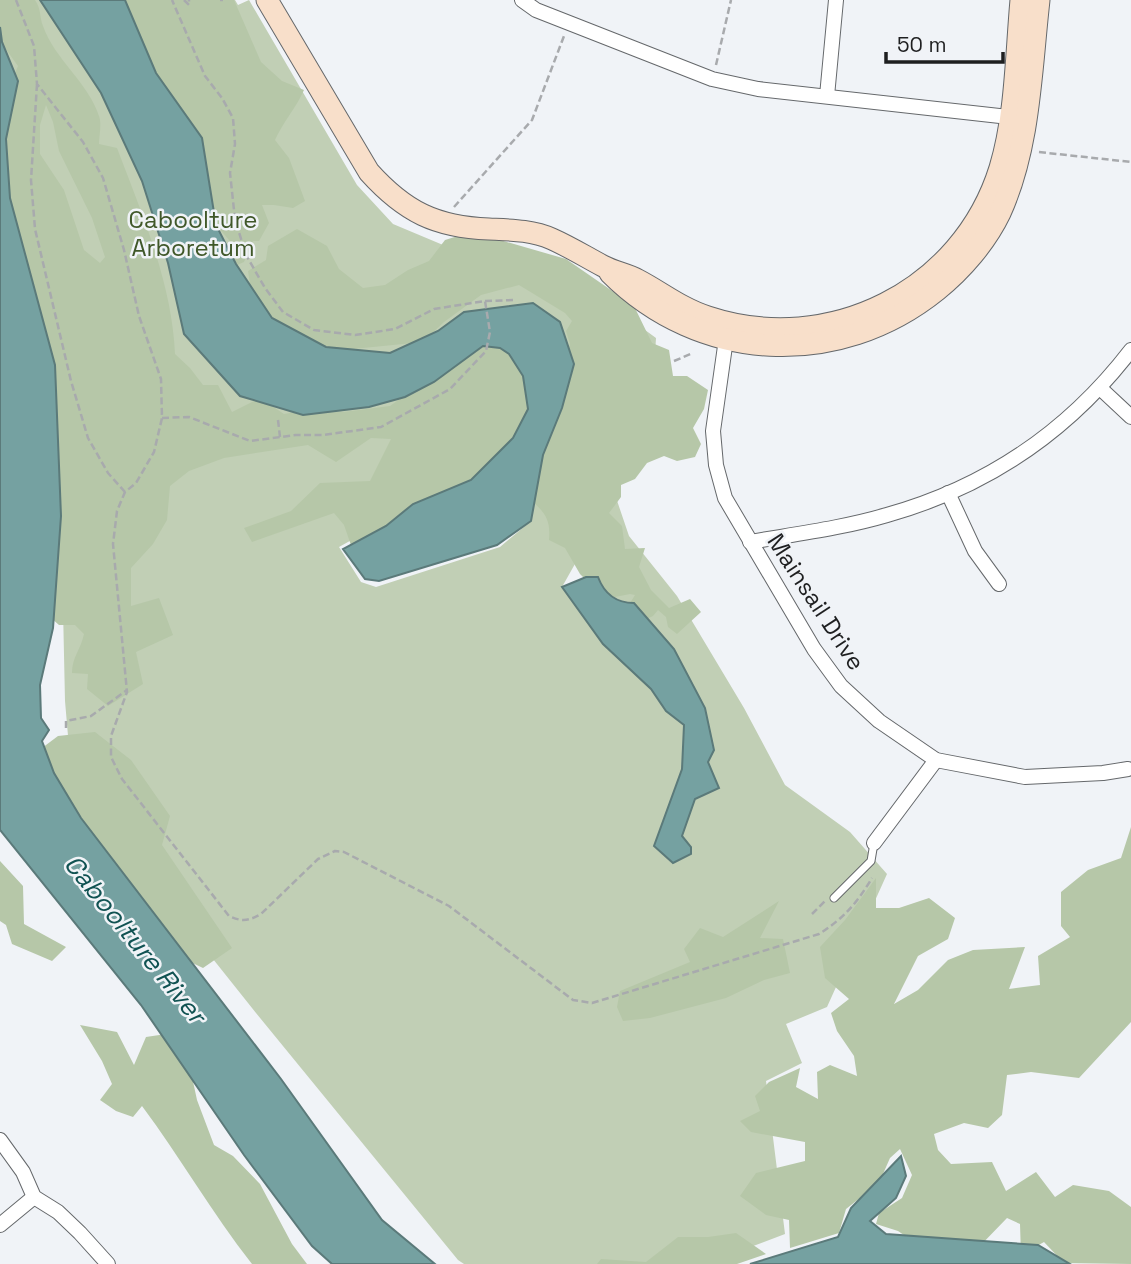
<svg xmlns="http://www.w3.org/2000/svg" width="1131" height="1264" font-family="'Space Grotesk',sans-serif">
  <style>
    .green { fill: #c1cfb5; fill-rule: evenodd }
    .forest { fill: #b6c7a8; fill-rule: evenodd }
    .water { fill: #75a1a1; stroke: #5b7a7a; stroke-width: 2 }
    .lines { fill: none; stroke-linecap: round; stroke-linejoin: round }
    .lane-casing { stroke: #65686b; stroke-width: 9 }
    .street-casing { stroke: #65686b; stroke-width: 16 }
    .secondary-casing { stroke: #65686b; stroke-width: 23 }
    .path { stroke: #a8aaad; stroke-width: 2.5; stroke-dasharray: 7 3.5; stroke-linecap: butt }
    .lane { stroke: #fff; stroke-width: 7 }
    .street { stroke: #fff; stroke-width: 14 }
    .secondary { stroke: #f8dfca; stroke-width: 21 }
    .labels { text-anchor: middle; stroke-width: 5; stroke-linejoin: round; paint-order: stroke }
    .park-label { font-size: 24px; fill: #405829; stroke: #f0f3f7 }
    .street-label { font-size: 24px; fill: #1e1f20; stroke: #f0f3f7 }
    .water-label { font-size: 26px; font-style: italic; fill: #105252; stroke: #f0f3f7 }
  </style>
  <rect width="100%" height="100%" fill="#f0f3f7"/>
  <path class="green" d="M 0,0 L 235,0 L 238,5 L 249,0 L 357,185 L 393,224 L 455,250 L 545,257 L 656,338 L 655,354 L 608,474 L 629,536 L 677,596 L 744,708 L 785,785 L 850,832 L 887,874 L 827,1007 L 786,1024 L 802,1063 L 766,1081 L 785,1234 L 705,1264 L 464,1264 L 458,1260 L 256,1013 L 72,782 L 65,701 L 61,516 L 2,42 ZM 533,303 L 531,521 L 500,547 L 376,587 L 361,582 L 339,547 L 382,523 L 510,308 ZM 580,555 C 594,576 607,603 634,604 L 705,709 L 708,762 L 682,836 L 691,847 L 654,845 L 682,769 L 684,725 L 666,711 L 651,689 L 603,644 L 562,587 Z"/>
  <g class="forest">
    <path d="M 0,0 L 35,0 C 42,11 39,16 43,26 C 55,60 88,82 99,116 C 102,124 99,136 99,144 L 117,148 C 142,214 172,283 175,354 L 190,368 L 203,385 L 218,385 L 232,412 L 260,398 L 284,414 L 312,409 L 343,412 L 390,406 L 468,350 L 502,335 L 538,374 L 525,432 L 480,479 L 352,548 L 344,525 L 334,513 L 252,542 L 244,528 L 291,511 L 320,483 L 370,481 L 391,439 L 371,438 L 336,462 L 308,445 L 224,458 L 189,471 L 170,486 L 167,520 L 153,544 L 131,568 L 131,606 L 159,598 L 173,635 L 136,652 L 143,684 L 108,706 L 87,689 L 88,674 L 72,673 C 72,657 81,649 84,634 L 75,625 L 59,625 L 42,610 L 9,282 L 0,108 L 18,66 L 0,41 ZM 46,105 L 53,122 L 59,151 L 92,218 L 105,257 L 100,263 L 84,250 L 64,190 L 40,154 L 40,125 Z"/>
    <path d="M 114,0 L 234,0 L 261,62 L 282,81 L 304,90 C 296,108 283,122 275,140 L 289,158 L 305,201 L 293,208 L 274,205 L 262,205 L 269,223 L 259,241 L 253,241 L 244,262 L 228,269 L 216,252 L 232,248 L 229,240 L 211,219 Z"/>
    <path d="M 297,229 L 327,246 L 339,269 L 363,288 L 385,285 L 408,270 L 429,261 L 445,240 L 458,236 L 493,238 L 566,259 L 634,306 L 652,343 L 669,350 L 673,376 L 687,376 L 708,390 L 704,409 L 693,428 L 701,444 L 695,457 L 677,461 L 664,456 L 647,463 L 635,479 L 621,485 L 621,497 L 609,513 L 622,526 L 625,549 L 645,548 L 639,567 L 651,590 L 669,608 L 690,599 L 701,612 L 677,634 L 668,627 L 666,617 L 658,610 L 653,616 L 640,622 L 627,608 L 635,595 L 630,594 L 605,599 L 580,574 L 565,548 L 549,540 C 551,518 544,512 529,498 L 570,344 L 566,331 L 572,321 L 565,313 L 519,285 L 481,295 L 444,322 L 423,342 L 333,351 L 261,315 L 252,297 L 248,271 L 266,260 L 268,246 Z"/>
    <path d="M 95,732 L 131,760 L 170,816 L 162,845 L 232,948 L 203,968 L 182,958 L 57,799 L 38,751 L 58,736 Z"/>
    <path d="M 1131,827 L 1131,1022 L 1079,1078 L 1031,1072 L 1007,1075 L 1002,1115 L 988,1128 L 964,1123 L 934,1134 L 938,1150 L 951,1164 L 992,1162 L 1006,1191 L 1036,1172 L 1055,1197 L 1073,1185 L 1109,1191 L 1131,1207 L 1131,1264 L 1064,1263 L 1044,1242 L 1021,1255 L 1020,1224 L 1007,1218 L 977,1249 L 923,1248 L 898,1231 L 876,1224 L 879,1213 L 902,1198 L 912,1175 L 900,1149 L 890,1158 L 879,1183 L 846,1209 L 839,1233 L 790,1248 L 789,1220 L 766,1215 L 740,1196 L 756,1173 L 805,1161 L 805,1142 L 751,1132 L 740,1121 L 760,1111 L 755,1096 L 769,1082 L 800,1068 L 796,1087 L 818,1099 L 817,1072 L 830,1065 L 857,1076 L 854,1056 L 837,1031 L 831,1013 L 849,999 L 825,978 L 820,947 L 845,920 L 876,878 L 876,908 L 899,908 L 929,898 L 955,918 L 948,939 L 918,956 L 894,1004 L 918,990 L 948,960 L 973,950 L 1025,947 L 1009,989 L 1040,985 L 1038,956 L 1070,937 L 1061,926 L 1061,892 L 1088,870 L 1121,858 Z"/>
    <path d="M 0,861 L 23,886 L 24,924 L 66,947 L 52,961 L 12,944 L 6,925 L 0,921 Z"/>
    <path d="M 779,901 L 760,938 L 783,939 L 790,973 L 764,980 L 726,998 L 650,1018 L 623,1021 L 617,1007 L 620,991 L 690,962 L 684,949 L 700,928 L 723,937 Z"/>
    <path d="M 80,1025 L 117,1032 L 134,1065 L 146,1037 L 166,1034 L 189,1063 L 197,1100 L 214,1145 L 233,1156 L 260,1184 L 292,1244 L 307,1264 L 252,1264 C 212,1213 180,1157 142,1106 L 133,1117 L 116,1111 L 100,1100 L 112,1084 L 102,1061 Z"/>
    <path d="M 736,1233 L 766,1254 L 737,1264 L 597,1264 L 601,1259 L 646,1262 L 678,1237 L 708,1237 Z"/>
  </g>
  <g class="water">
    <path d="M 40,0 L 125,0 L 156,73 L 202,138 L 216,225 L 236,264 L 272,318 L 326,347 L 390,353 L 438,331 L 464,312 L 533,303 L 560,322 L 574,364 L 562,408 L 543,455 L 531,521 L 497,545 L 379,581 L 365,579 L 343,549 L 386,526 L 413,504 L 471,480 L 513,438 L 528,409 L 523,376 L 509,354 L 500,348 L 483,346 L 434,382 L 405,397 L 369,407 L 303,415 L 240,396 L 184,334 L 168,263 L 142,181 L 101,93 Z"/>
    <path d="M 0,27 L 2,42 L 18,81 L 6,139 L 10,198 L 55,365 L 61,516 L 53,628 L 40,685 L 41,718 L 49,730 L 42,741 L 54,773 L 81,818 L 281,1079 L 382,1220 L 435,1264 L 332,1264 L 312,1246 L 244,1155 L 141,1005 L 0,830 Z"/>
    <path d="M 586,577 L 598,577 C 604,593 616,603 634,603 L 674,649 L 705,708 L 714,750 L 708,762 L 719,788 L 695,799 L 682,836 L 691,847 L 691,854 L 673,863 L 654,846 L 682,769 L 684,725 L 666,711 L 651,689 L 603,644 L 562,587 Z"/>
    <path d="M 901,1156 L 906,1176 L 896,1198 L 870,1221 L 886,1234 L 1038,1245 L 1070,1264 L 750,1264 L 838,1237 L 851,1208 Z"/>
  </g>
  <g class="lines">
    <g class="lane-casing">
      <path id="lane" d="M 834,898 L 871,861 L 874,843"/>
    </g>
    <g class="street-casing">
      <g id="street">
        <path d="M 522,0 L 536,10 L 712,79 L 758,89 L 1018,118"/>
        <path d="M 827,96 L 836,0"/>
        <path d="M 727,332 L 713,431 L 716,465 L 725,498 L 814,649 L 841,686 L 879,721 L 936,760 L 1025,777 L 1103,773 L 1128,769"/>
        <path d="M 1100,388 L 1131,417"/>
        <path d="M 948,493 L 975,551 L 999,584"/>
        <path d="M 750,542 C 796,534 843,528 887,515 C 987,487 1068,432 1131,350"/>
        <path d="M 874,843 L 936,760"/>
        <path d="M 0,1140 L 23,1172 L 34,1197 L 58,1212 L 80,1233 L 108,1264"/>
        <path d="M 0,1225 L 34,1197"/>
      </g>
    </g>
    <g class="secondary-casing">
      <g id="secondary">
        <path d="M 267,0 L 369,172 C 405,212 436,227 489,229 C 510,230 532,230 552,239 C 570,247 586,257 603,266 C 614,272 627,274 638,280 C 661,292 682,309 708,317 C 829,357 962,291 1000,168 C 1016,115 1016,55 1021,0"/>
        <path d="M 610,273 C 700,363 838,370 937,290 C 962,270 986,242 1000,213 C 1030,147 1031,71 1039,0"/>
      </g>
    </g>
    <g class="path">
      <path d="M 16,0 L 34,46 L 37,84 L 83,142 L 103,178 L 124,250 L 139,316 L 161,379 L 162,418 L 154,452 L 136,483 L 125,492 L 117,511 L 113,544 L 127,692 L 111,736 L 111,757 L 122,779 L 229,916 C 242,922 249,921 261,914 L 318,859 L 335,851 L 344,852 L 449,906 L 573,1000 L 592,1003 L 819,934 C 844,918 857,903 872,878"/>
      <path d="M 184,0 L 189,5 L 189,0"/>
      <path d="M 220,0 L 223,0"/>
      <path d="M 716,65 L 731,0"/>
      <path d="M 37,84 L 31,180 L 35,229 L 71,381 L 88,438 L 108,473 L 125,492"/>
      <path d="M 1039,152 L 1131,162"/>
      <path d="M 454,207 L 532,120 L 564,36"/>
      <path d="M 485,301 L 516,300"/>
      <path d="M 674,361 L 693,353"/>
      <path d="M 162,418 L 189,417 L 250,441 L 296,435 L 323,435 L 381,427 L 450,389 L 486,351 L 490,332 L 485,301 L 434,309 L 395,329 L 355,335 L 314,330 L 283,312 L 265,288 L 246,255 L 235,219 L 230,173 L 235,144 L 233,118 L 222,98 L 205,76 L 172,0"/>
      <path d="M 278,420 L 280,437"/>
      <path d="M 66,728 L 66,721 L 91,716 L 127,690"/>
      <path d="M 812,914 L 825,901"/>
    </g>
    <use href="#lane" class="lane"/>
    <use href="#street" class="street"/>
    <use href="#secondary" class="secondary"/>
  </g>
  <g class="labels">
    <g class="park-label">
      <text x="193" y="228">Caboolture<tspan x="193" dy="28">Arboretum</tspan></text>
    </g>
    <g class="street-label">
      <text transform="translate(816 602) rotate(57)" y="8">Mainsail Drive</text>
    </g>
    <g class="water-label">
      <text transform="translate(135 939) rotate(51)" y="9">Caboolture River</text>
    </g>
  </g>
  <path d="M886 52v10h117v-10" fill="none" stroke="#1e1f20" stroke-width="3.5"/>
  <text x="897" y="52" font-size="21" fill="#1e1f20" stroke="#f0f3f7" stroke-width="5" paint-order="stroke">50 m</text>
</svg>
